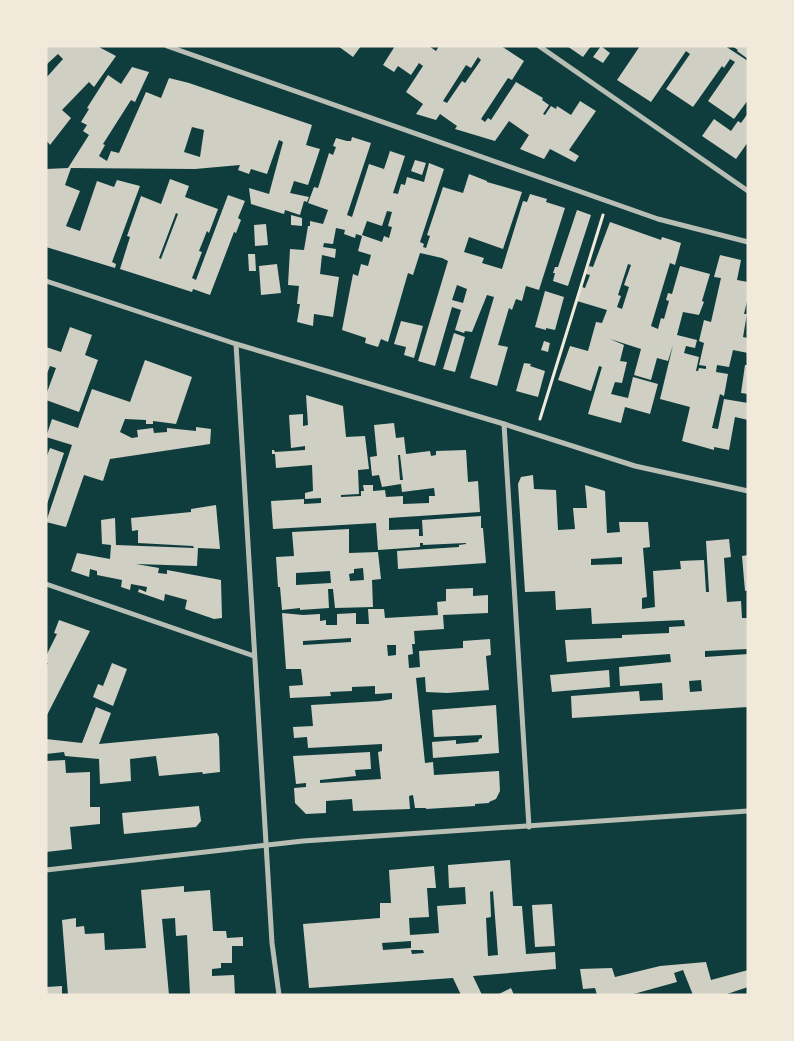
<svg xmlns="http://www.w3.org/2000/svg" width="794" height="1041" font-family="Karla,sans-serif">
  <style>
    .building { fill: #cfcfc3; fill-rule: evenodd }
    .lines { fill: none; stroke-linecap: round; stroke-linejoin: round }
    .path { stroke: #f1e9da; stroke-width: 3 }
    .minor { stroke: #b8beb3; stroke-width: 5 }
  </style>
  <rect width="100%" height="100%" fill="#0f3d3e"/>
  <g class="building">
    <path d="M 47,46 L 97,46 L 116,56 L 94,87 L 89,82 L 62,110 L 71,118 L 50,145 L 46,140 L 46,78 L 63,59 L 58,54 L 46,65 Z"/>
    <path d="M 338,46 L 361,46 L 353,57 Z"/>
    <path d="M 395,46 L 429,46 L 436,51 L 439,46 L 501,46 L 524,61 L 512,80 L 508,78 L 481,119 L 485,122 L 488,118 L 491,120 L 516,82 L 543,98 L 542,100 L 549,105 L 543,114 L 545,115 L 551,106 L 556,109 L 557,106 L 571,115 L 580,101 L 596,111 L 569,150 L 579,156 L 575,162 L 550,149 L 544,159 L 520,149 L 529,135 L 509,121 L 495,141 L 455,129 L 457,126 L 440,114 L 436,120 L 416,114 L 423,104 L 406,92 L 423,66 L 419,63 L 411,75 L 398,66 L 394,72 L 383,65 ZM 478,57 L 481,60 L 465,83 L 462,81 L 447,103 L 443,101 L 466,65 L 471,68 Z"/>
    <path d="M 567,46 L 591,46 L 583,57 Z"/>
    <path d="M 601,46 L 610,53 L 603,63 L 593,57 Z"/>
    <path d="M 640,46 L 725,46 L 748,61 L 748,100 L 734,119 L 708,101 L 735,62 L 730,59 L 724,68 L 722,66 L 693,107 L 666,89 L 690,54 L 686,51 L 651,102 L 617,80 Z"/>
    <path d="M 732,46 L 748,46 L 748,59 L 737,51 L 738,50 Z"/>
    <path d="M 132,67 L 149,72 L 135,102 L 131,100 L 103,144 L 105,145 L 99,156 L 107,161 L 111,151 L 119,153 L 146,92 L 161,98 L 169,78 L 189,83 L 312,125 L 306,145 L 320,149 L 308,185 L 294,181 L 290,193 L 309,197 L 307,202 L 304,201 L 300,215 L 285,210 L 284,214 L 251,204 L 249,188 L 269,194 L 283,142 L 279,140 L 267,174 L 251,169 L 249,174 L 238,170 L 240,165 L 195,169 L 71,168 L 65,185 L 80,191 L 66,226 L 80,231 L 97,181 L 114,187 L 117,180 L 140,186 L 112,262 L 116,264 L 115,268 L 46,247 L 46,169 L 68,168 L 89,135 L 83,131 L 87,125 L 81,122 L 89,109 L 87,108 L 108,75 L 121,84 ZM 192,127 L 204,130 L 200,157 L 184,152 Z"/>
    <path d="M 748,113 L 748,142 L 736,159 L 702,136 L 714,119 L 731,131 L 738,121 L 741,123 Z"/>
    <path d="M 352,137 L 371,143 L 347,215 L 352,217 L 369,164 L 384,169 L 390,151 L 405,156 L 393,193 L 398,194 L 401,184 L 405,185 L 407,177 L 424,182 L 429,163 L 444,169 L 420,242 L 424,244 L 423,247 L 426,248 L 430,236 L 427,235 L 443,187 L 463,193 L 469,174 L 487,181 L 487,182 L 522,192 L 503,249 L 469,237 L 464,252 L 484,258 L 482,263 L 502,269 L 523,201 L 527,202 L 530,194 L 547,199 L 546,202 L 565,208 L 539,290 L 526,286 L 522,301 L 516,299 L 512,310 L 509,308 L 498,345 L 508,347 L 497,386 L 470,378 L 494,297 L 487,295 L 472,332 L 465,331 L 464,333 L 455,330 L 461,310 L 452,307 L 435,366 L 418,361 L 448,261 L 442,258 L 420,253 L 413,275 L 408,273 L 388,342 L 381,339 L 378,347 L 365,343 L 366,338 L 342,330 L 353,274 L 358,276 L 361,264 L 368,266 L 371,255 L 358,251 L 362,236 L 356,234 L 355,238 L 344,234 L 345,230 L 336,228 L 333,244 L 324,243 L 323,247 L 336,249 L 335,258 L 322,255 L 320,274 L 339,277 L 333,317 L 314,314 L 313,326 L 297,322 L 300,304 L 297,304 L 299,286 L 288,285 L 290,249 L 304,250 L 308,226 L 310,226 L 310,221 L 323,224 L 328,210 L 308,203 L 314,187 L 318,188 L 329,153 L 333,155 L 336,147 L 333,146 L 336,138 L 347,141 L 351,141 ZM 387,211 L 392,212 L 388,226 L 392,227 L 389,238 L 384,236 L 382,242 L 362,235 L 367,221 L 382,226 ZM 457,285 L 467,289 L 463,303 L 452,300 Z"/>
    <path d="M 415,160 L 426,163 L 422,175 L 411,171 Z"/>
    <path d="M 170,179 L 189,186 L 185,197 L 218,209 L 209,233 L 207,231 L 199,251 L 202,252 L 192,278 L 196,280 L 228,195 L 245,201 L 238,218 L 241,220 L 236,233 L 234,232 L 210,295 L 193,289 L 192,292 L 120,269 L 130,237 L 127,236 L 141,196 L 161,204 ZM 176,213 L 178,214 L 161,259 L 159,258 Z"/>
    <path d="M 577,210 L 591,215 L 568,286 L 553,281 L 555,273 L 553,273 L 555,267 L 558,267 Z"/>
    <path d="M 291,215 L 302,218 L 302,226 L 291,225 Z"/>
    <path d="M 610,222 L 661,240 L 662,237 L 681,243 L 675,265 L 670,263 L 651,326 L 658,329 L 661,318 L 664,319 L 669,301 L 666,300 L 668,293 L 672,294 L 680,266 L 710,274 L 702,301 L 704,302 L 699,315 L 683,312 L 677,335 L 697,340 L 695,348 L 686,346 L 684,353 L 699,357 L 696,371 L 698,371 L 699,368 L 706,369 L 706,366 L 699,365 L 704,343 L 699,341 L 704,320 L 711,322 L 721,278 L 714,277 L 720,255 L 741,260 L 737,280 L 748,282 L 748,297 L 744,314 L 747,314 L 743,337 L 748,338 L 748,353 L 733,350 L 729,367 L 717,365 L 716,372 L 728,374 L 724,396 L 720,394 L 712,428 L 718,429 L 724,399 L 748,403 L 748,420 L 735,417 L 729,450 L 714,447 L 714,450 L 682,441 L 690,407 L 660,399 L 673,345 L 668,361 L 657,358 L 651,380 L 634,375 L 641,349 L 610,339 L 624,345 L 620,361 L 627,362 L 622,383 L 615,382 L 611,394 L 628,398 L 633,377 L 658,384 L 650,414 L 625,407 L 621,423 L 588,414 L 602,367 L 599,366 L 591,391 L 558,380 L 570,346 L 588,351 L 596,322 L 602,323 L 607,310 L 577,301 L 582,287 L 585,288 L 590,275 L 586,274 L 589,266 L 593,267 ZM 628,264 L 631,265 L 624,285 L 629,287 L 622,309 L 617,307 L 621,296 L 618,295 Z"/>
    <path d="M 266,224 L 268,245 L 255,246 L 254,225 Z"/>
    <path d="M 248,254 L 255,254 L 256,271 L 249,271 Z"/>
    <path d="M 277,264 L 281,293 L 261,295 L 259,266 Z"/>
    <path d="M 545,291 L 564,297 L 555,330 L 546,328 L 546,330 L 535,327 Z"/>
    <path d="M 401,321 L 423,326 L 414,358 L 404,355 L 406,347 L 394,344 Z"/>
    <path d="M 70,327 L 92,335 L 85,355 L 98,360 L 79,412 L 46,400 L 46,395 L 56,368 L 50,366 L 46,376 L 46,347 L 61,352 Z"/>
    <path d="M 454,333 L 465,337 L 455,372 L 443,369 Z"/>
    <path d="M 544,341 L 550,343 L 548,352 L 541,350 Z"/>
    <path d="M 145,360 L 192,377 L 176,424 L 153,421 L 153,424 L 146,424 L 146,420 L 125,419 L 120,432 L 132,438 L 138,437 L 137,430 L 153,428 L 154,433 L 167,432 L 167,428 L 196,431 L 196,427 L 211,429 L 210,444 L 110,459 L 103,481 L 84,475 L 66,527 L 46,522 L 72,445 L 46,437 L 52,419 L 78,428 L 92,389 L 130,402 Z"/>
    <path d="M 524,363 L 531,364 L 530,366 L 545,371 L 538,397 L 516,391 Z"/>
    <path d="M 745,365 L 748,365 L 748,394 L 741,393 Z"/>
    <path d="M 306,395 L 343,406 L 346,437 L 365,436 L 369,469 L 358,470 L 359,494 L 341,495 L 341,497 L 361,496 L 361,491 L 364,491 L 363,485 L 373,485 L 373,491 L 385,490 L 386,497 L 403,496 L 403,504 L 429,503 L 429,496 L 435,496 L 434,488 L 402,492 L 401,484 L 382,487 L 379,475 L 372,476 L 370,457 L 377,456 L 374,425 L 394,423 L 396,438 L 404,437 L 406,454 L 430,451 L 431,456 L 436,455 L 436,451 L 466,450 L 468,482 L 478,481 L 480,512 L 389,518 L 389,530 L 419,529 L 419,536 L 423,536 L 422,520 L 481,516 L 481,528 L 483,528 L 486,563 L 398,569 L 397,551 L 459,547 L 459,545 L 466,544 L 466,543 L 423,545 L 423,543 L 420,543 L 420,547 L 378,550 L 376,523 L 273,529 L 271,501 L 304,499 L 304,504 L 321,503 L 321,498 L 305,499 L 305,493 L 313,491 L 312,465 L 276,468 L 275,454 L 272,454 L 272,450 L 274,450 L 275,452 L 305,450 L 305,446 L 291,448 L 289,415 L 303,414 L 303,426 L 308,425 ZM 398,455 L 400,455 L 403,480 L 400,480 Z"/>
    <path d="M 50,448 L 64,453 L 47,504 L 46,458 Z"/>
    <path d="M 533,475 L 534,489 L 556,490 L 558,530 L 575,529 L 573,508 L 587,508 L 585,485 L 605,491 L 607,533 L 620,532 L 619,522 L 648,522 L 650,547 L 643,548 L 647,597 L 642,598 L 642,609 L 655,607 L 653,571 L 681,569 L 680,561 L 704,560 L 706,592 L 709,592 L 706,541 L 729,539 L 731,557 L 724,558 L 727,602 L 741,601 L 742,618 L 748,618 L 748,649 L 705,651 L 705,657 L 748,654 L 748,707 L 572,718 L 571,696 L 639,691 L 640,701 L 663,700 L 662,683 L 620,686 L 619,667 L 671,662 L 670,654 L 567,662 L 565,640 L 622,638 L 622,635 L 669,633 L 669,627 L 685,626 L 684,620 L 592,624 L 591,608 L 556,610 L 555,591 L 525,592 L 518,484 L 521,477 ZM 622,557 L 622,564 L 591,565 L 591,559 ZM 701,680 L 702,691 L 690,692 L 689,681 Z"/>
    <path d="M 216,505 L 220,549 L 198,548 L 197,566 L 136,564 L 159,568 L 158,573 L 167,574 L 167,570 L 221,580 L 222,618 L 214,619 L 185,609 L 187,600 L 165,594 L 164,601 L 138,592 L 139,589 L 146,592 L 147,587 L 131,584 L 130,590 L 121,587 L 122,580 L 97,575 L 97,571 L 90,569 L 89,577 L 71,571 L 77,553 L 110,559 L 111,545 L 102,544 L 101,520 L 115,518 L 116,545 L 194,548 L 193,546 L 138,543 L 138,530 L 132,531 L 131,518 L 191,512 L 191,509 Z"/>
    <path d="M 349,529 L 349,553 L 378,552 L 381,579 L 372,580 L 373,607 L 335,608 L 333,589 L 328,589 L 329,608 L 300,610 L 300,608 L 282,610 L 280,587 L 278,587 L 276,557 L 294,556 L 292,532 ZM 363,568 L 364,580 L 350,581 L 349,574 L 354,573 L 354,569 ZM 330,571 L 331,583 L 296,585 L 296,573 Z"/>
    <path d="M 748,555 L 748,590 L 745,591 L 742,556 Z"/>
    <path d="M 473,588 L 473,596 L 488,595 L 488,613 L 443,615 L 444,629 L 414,631 L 415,644 L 412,644 L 413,654 L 408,655 L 409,668 L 420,667 L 419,651 L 463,648 L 463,641 L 490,639 L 491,655 L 486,656 L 489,690 L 447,693 L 426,692 L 425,677 L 416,678 L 425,763 L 433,762 L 434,775 L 499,771 L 500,791 L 496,799 L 489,802 L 489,803 L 475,804 L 475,806 L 426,809 L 426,808 L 415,808 L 413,795 L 409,796 L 410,809 L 353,811 L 352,799 L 326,801 L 326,813 L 306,814 L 295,803 L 294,788 L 306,787 L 306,783 L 296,784 L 293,756 L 370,752 L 371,769 L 355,770 L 356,776 L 320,780 L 320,783 L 381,779 L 378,752 L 382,751 L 382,744 L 308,748 L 307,737 L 294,738 L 293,727 L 313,726 L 311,705 L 380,701 L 392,699 L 392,693 L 375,694 L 375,686 L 352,687 L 352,691 L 330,692 L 331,696 L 290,698 L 289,686 L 303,685 L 301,669 L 286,669 L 282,613 L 303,615 L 320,614 L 320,621 L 326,620 L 326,625 L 337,625 L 337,614 L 356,613 L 356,624 L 369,624 L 368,609 L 384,609 L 385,618 L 438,615 L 437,602 L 446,601 L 446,589 ZM 351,638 L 351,642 L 303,645 L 303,641 ZM 387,645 L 396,645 L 396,655 L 388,656 Z"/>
    <path d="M 59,620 L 90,631 L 46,717 L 46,667 L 48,663 L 46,663 L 46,656 L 57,634 L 54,633 Z"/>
    <path d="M 112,663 L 127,669 L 113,706 L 93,697 L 98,684 L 103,686 Z"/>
    <path d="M 609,670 L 610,687 L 552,692 L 550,675 Z"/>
    <path d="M 496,705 L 499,753 L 433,758 L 432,742 L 456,740 L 456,744 L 478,742 L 479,739 L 482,738 L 482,735 L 434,737 L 432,710 Z"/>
    <path d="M 96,707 L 111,713 L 99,744 L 217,733 L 219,737 L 220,772 L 203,774 L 202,772 L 159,776 L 156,756 L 130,759 L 131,781 L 100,784 L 99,759 L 65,756 L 64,752 L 46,754 L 46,739 L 82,743 Z"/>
    <path d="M 65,760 L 66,773 L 90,772 L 90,807 L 100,807 L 100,824 L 70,827 L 72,849 L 46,852 L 46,761 Z"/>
    <path d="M 199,806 L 201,821 L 196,827 L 124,834 L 122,813 Z"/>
    <path d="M 510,860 L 513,906 L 522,906 L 526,954 L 555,952 L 556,969 L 473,976 L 482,995 L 461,995 L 453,978 L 309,988 L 303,924 L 380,918 L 380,903 L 391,903 L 389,870 L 434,866 L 436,888 L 427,888 L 429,917 L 409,918 L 410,935 L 439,933 L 437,906 L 466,904 L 465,887 L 449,888 L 448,865 ZM 493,891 L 498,955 L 488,956 L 486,918 L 491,917 L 490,892 ZM 411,941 L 411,948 L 383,950 L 382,943 ZM 411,950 L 423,950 L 424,953 L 412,954 Z"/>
    <path d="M 184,886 L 184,892 L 210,890 L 213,931 L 226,931 L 227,938 L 243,937 L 243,946 L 232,946 L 232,963 L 221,963 L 221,968 L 212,969 L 212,976 L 234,975 L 235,995 L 190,995 L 187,935 L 176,936 L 175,918 L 162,919 L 169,995 L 68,995 L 62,920 L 76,918 L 76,927 L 84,926 L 85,934 L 104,933 L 105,950 L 146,948 L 141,890 Z"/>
    <path d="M 552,904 L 555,946 L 535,947 L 532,905 Z"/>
    <path d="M 706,962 L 711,980 L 748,970 L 748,987 L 724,995 L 693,995 L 683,970 L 674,973 L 677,982 L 630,995 L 597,995 L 595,988 L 583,989 L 580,969 L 612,968 L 615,977 L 660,966 Z"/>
    <path d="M 62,986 L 62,995 L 46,995 L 46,987 Z"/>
    <path d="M 511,988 L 514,995 L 497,995 Z"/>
  </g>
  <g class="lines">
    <path class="path" d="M 540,419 L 603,215"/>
    <g class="minor">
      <path d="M 167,46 L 658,219 L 748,242"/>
      <path d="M 539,46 L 748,191"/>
      <path d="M 46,281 L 236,344 L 504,424 L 635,466 L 748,491"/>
      <path d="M 236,344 L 272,943 L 279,995"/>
      <path d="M 504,424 L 529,827"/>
      <path d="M 46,584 L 254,656"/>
      <path d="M 46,870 L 303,841 L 748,811"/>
    </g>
  </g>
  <rect width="794" height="1041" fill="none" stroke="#f1e9da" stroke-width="95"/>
</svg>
